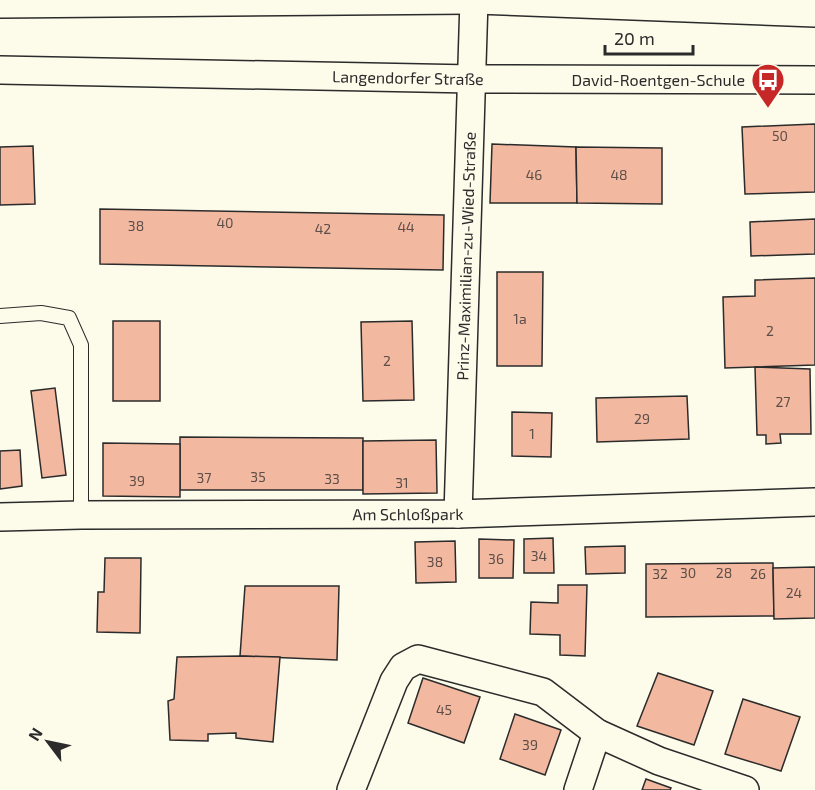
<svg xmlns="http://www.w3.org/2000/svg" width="815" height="790" font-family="'Exo 2',sans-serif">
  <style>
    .building { fill: #f2b8a0; stroke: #2b2b2b; stroke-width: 1.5 }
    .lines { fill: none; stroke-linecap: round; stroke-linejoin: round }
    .lane-casing { stroke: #2b2b2b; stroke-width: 16 }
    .street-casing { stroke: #2b2b2b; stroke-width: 30 }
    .lane { stroke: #fdfbea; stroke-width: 14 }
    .street { stroke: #fdfbea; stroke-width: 27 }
    .labels { text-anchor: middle; stroke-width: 4.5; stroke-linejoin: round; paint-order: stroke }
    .number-label { font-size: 14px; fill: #5d4e48 }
    .street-label { font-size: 16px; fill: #2b2b2b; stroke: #fdfbea }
    .poi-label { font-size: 16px; fill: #2b2b2b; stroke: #fdfbea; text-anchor: end }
  </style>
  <rect width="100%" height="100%" fill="#fdfbea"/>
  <g class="building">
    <path d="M 815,124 L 815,192 L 745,194 L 742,127 Z"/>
    <path d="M 492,144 L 576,147 L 577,203 L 490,203 Z"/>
    <path d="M 33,146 L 35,204 L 0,205 L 0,147 Z"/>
    <path d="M 576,147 L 662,148 L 662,204 L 577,203 Z"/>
    <path d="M 100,209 L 444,215 L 443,270 L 100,264 Z"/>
    <path d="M 815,219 L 815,254 L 751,256 L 750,222 Z"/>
    <path d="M 497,272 L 543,272 L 542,366 L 497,366 Z"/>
    <path d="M 815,278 L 815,365 L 725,368 L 723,297 L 755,296 L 755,280 Z"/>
    <rect x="113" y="321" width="47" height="80"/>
    <path d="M 412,321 L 414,400 L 363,401 L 361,322 Z"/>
    <path d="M 755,367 L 810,369 L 811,434 L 780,434 L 781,443 L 766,444 L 766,435 L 757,435 Z"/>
    <path d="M 55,388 L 66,475 L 42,478 L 31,391 Z"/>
    <path d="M 687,396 L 689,439 L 597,442 L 596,398 Z"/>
    <path d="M 512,412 L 552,413 L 551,457 L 512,456 Z"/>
    <path d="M 180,437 L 363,438 L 363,490 L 180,490 Z"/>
    <path d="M 436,440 L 437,493 L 363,494 L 363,441 Z"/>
    <path d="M 103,443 L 180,444 L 180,497 L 103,496 Z"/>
    <path d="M 20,450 L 22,486 L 0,489 L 0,451 Z"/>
    <path d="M 553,538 L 554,573 L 524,573 L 524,539 Z"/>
    <path d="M 479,539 L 514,540 L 513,578 L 479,578 Z"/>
    <path d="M 455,541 L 456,582 L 416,583 L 415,542 Z"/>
    <path d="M 625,546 L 625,573 L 586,574 L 585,547 Z"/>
    <path d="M 105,558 L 141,558 L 140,633 L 97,632 L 98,592 L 104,592 Z"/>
    <path d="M 773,563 L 774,616 L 646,617 L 646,564 Z"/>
    <path d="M 815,567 L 815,618 L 774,619 L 773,568 Z"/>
    <path d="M 558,585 L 587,585 L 585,656 L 560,655 L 560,635 L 530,634 L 531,602 L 558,603 Z"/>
    <path d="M 245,586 L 339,586 L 337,660 L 240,656 Z"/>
    <path d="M 240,656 L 280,657 L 273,742 L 236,738 L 236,733 L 208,734 L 208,741 L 170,740 L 168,701 L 174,699 L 177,657 Z"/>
    <path d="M 658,673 L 713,691 L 694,745 L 637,726 Z"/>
    <path d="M 423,678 L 480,697 L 464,743 L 408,723 Z"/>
    <path d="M 743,699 L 800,717 L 781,771 L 725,754 Z"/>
    <path d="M 515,714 L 561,730 L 545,775 L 500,759 Z"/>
    <path d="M 646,779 L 671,788 L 670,790 L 642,790 Z"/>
  </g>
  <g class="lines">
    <g class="lane-casing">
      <path id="lane" d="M 0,316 L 41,313 L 69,318 L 81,345 L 81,515"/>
    </g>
    <g class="street-casing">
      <g id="street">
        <path d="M 477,0 L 815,13"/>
        <path d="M 0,4 L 469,0"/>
        <path id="s1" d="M 0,70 L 472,79 L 815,80"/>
        <path id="s2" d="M 458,514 L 474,0"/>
        <path id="s3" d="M 0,517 L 81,515 L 458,514 L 815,502"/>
        <path d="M 351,790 L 394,681 L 403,667 L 418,659 L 543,692 L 597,733 L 659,761 L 745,790"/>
        <path d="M 578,790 L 597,733"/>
      </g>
    </g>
    <use href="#lane" class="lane"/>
    <use href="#street" class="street"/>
  </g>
  <defs>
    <g id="bus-pin" transform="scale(1.725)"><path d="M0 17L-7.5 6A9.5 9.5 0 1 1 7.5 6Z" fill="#c62828" stroke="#fdfbea"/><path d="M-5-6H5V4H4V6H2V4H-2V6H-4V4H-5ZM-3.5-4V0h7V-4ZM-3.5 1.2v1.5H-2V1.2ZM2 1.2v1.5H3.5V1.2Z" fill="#fff"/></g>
  </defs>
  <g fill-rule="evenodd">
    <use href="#bus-pin" x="768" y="80"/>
  </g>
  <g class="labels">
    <g class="number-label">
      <text x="780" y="141">50</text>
      <text x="534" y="180">46</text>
      <text x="619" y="180">48</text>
      <text x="225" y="228">40</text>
      <text x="136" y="231">38</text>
      <text x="406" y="232">44</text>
      <text x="323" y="234">42</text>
      <text x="520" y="324">1a</text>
      <text x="770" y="336">2</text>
      <text x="387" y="366">2</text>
      <text x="783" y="407">27</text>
      <text x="642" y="424">29</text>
      <text x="532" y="439">1</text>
      <text x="258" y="482">35</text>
      <text x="204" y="483">37</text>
      <text x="332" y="484">33</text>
      <text x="137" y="486">39</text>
      <text x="402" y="488">31</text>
      <text x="539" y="561">34</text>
      <text x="496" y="564">36</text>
      <text x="435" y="567">38</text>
      <text x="688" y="578">30</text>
      <text x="724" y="578">28</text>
      <text x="660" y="579">32</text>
      <text x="758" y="579">26</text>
      <text x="794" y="598">24</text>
      <text x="444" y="715">45</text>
      <text x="530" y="750">39</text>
    </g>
    <g class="street-label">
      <text dy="6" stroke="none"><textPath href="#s1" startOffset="408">Langendorfer Straße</textPath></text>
      <text dy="6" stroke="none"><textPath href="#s2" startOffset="258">Prinz-Maximilian-zu-Wied-Straße</textPath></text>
      <text dy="6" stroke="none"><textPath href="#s3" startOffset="408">Am Schloßpark</textPath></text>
    </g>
    <g class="poi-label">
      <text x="745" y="86">David-Roentgen-Schule</text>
    </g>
  </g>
  <g transform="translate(48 742) rotate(302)" stroke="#fdfbea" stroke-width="4.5" paint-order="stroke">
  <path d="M0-4.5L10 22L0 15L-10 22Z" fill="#2b2b2b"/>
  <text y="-9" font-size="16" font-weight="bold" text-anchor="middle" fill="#2b2b2b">N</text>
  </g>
  <path d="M605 45v9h88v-9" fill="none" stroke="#2b2b2b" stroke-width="3"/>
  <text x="614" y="45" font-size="18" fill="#2b2b2b" stroke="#fdfbea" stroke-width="4.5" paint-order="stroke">20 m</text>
</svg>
